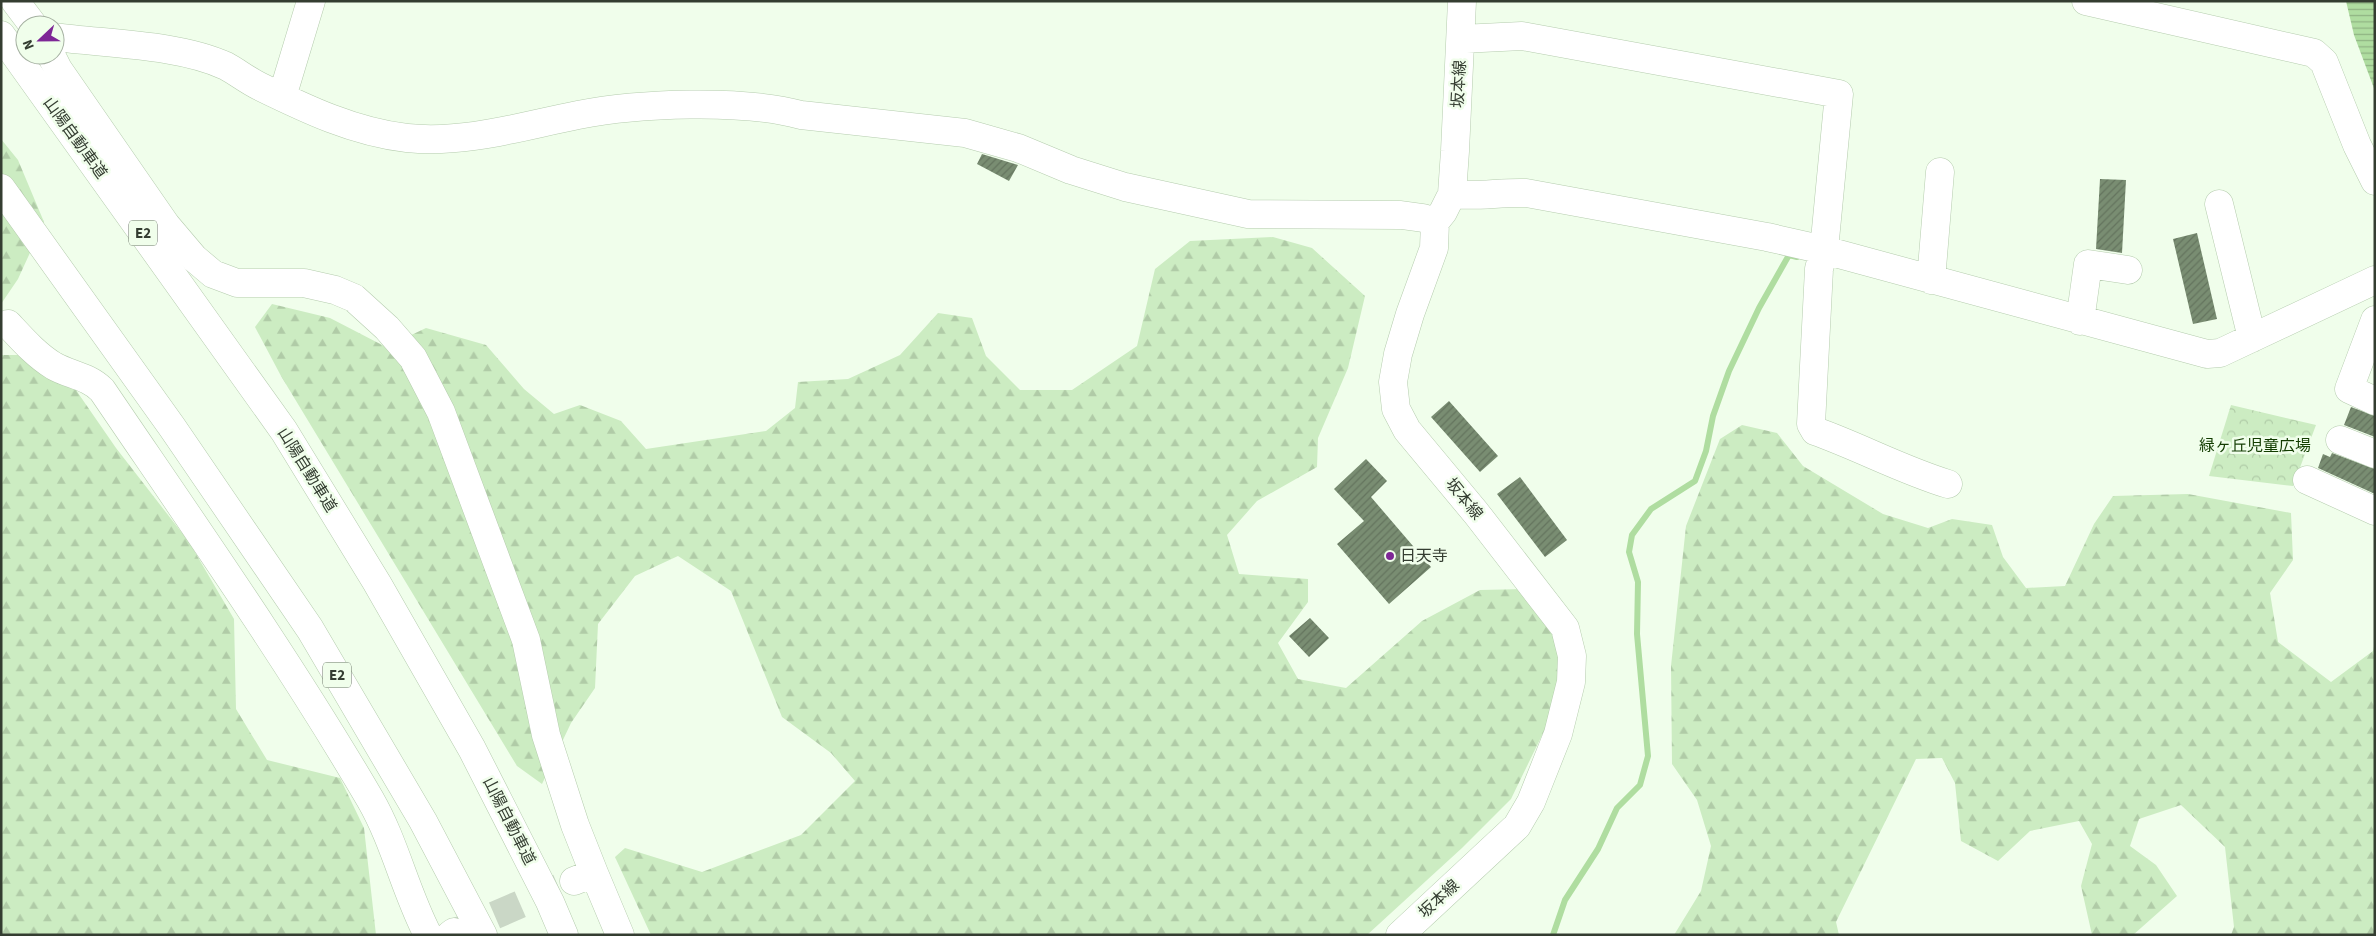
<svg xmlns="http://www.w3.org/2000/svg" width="2376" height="936" viewBox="0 0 2376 936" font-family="'Source Sans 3','Noto Sans JP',sans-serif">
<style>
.forest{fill:url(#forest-firs)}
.park{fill:url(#park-crowns)}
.water{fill:url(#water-rules)}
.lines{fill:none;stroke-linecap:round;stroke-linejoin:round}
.stream{stroke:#afdda0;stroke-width:6}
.building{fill:url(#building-hatch)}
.minor-tunnel{stroke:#cad7c6;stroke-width:28;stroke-dasharray:28 14;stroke-linecap:butt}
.minor-casing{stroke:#b5ccae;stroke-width:29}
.highway-casing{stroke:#b5ccae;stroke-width:29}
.minor{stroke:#fff;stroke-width:28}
.highway{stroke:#fff;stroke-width:28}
.poi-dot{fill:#7e2796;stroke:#f0feeb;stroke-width:2}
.labels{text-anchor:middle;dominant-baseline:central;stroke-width:5;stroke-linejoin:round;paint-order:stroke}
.shield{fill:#f0feeb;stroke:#6c7769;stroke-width:1}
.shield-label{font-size:15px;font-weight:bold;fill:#343d31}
.street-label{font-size:16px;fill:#343d31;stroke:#f0feeb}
.park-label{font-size:16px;fill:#123c00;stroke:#f0feeb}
.poi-label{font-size:16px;fill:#343d31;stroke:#f0feeb;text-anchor:start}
</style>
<defs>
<pattern id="forest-firs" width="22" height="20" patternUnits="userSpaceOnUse" patternTransform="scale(1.25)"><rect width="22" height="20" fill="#ccecc2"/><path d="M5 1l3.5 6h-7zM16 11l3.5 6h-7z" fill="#b0cba7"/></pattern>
<pattern id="park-crowns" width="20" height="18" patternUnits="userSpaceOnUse" patternTransform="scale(1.25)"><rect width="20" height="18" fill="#ccecc2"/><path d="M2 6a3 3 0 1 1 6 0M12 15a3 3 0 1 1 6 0" fill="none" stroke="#b0cba7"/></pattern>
<pattern id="water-rules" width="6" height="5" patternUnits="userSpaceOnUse" patternTransform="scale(1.25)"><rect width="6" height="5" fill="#afdda0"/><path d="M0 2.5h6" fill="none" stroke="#8fb483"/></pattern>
<pattern id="building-hatch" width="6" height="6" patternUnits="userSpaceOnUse" patternTransform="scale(1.25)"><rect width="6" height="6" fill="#798d72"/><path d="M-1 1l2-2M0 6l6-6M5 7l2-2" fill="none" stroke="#64745e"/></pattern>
</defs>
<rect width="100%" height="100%" fill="#f0feeb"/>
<!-- forest -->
<path class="forest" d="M1 139 18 160 44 222 18 279 1 304Z
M1273 237 1312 248 1365 296 1348 368 1318 438 1317 467 1257 501 1227 535 1239 574 1308 579V602L1278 643 1298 679 1346 688 1422 621 1480 590 1524 589 1556 638 1560 677 1545 729 1511 799 1462 848 1367 935H651L615 857 625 848 702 872 801 835 855 781 831 753 782 717 731 591 678 556 635 576 598 624 595 688 571 723 542 784 517 766 281 376 255 327 272 304 330 318 386 347 426 328 486 345 524 389 554 414 580 405 621 421 646 449 766 431 795 408 798 382 848 379 900 355 938 313 972 318 986 356 1020 390H1072L1137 346 1155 269 1190 241Z
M1 355H24L69 380 116 448 189 542 234 619 236 709 267 760 340 778 364 828 376 935H1Z
M1742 425 1777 433 1803 466 1883 514 1928 528 1952 519 1992 525 2003 557 2026 588 2065 586 2094 524 2113 496 2188 494 2291 513 2293 560 2270 593 2278 642 2331 682 2373 651 2375 642V935H2231L2234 927 2225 847 2181 805 2139 819 2130 846 2156 865 2177 896 2133 935H2092L2081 886 2092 844 2079 821 2030 831 1998 861 1961 841 1955 783 1942 758 1916 759 1836 922 1839 935H1674L1701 891 1711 846 1697 800 1672 764 1671 666 1686 526 1720 439Z"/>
<!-- park -->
<path class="park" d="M2231 405 2316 425 2293 486 2209 476Z"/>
<!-- water -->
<path class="water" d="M2346 1H2375V91L2354 35Z"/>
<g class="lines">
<!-- stream -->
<path class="stream" d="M1553 935 1565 900 1598 849 1617 808 1640 785 1648 756 1637 634 1638 582 1629 552 1632 535 1651 509 1695 481 1706 451 1713 416 1729 371 1759 308 1789 255 1797 257"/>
</g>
<!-- building -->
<path class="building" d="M982 154 1018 165 1009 181 977 164Z
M2100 179 2126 180 2122 253 2096 249Z
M2197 233 2217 319 2193 324 2173 239Z
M1449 401 1498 456 1480 472 1431 417Z
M2351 407 2375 416V437L2344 425Z
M2332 453 2375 469V494L2318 468 2323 454 2330 457Z
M1366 459 1387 481 1371 497 1431 567 1389 604 1337 544 1364 521 1334 489Z
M1520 477 1567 540 1545 557 1497 494Z
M1310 618 1329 638 1309 657 1289 636Z"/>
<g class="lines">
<!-- minor-tunnel -->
<path class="minor-tunnel" d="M456 932 574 881"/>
<defs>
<path id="minor" d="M15 1 33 25
M2086 1 2314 53 2324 62 2357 145 2375 181
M55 37C107 44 178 44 226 66 237 72 247 80 259 86 306 109 354 132 407 138 466 144 522 126 578 115 639 103 742 99 801 115L965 133 1018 148 1071 170 1125 187 1248 214 1401 215 1423 218 1435 222
M1461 39 1522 36 1839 94 1824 250 1819 269 1811 424 1815 431C1860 447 1902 470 1948 484
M51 55 58 69 166 225 194 258 213 274 237 283H304L335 290 354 298 387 328 413 358 441 412 526 640 546 735 575 825 594 873
M282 97 311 1
M1452 194C1476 197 1501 192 1526 193L1767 237 1824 250 2207 354 2220 353 2375 280
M2219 204 2252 338
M1931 280 1940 172
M2375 320 2349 389 2375 401
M2080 321 2088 264 2128 270
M8 324C22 339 36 355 54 366 70 375 88 376 102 390 193 524 288 659 370 799 395 842 405 891 428 935
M2340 440 2375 454
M2307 480 2375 511
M574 881 594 873 620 935
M450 935 454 932
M1400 935 1517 826 1531 802 1558 734 1571 682 1572 656 1565 628 1476 513 1407 430 1396 409 1393 382 1398 354 1410 314 1434 248 1435 222 1443 212 1452 194 1455 151 1462 1"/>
<path id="highway" d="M1 35 284 431 377 583 472 749 550 902 564 935
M1 188 172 427 310 629 423 821 483 935"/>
</defs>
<!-- minor casing -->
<use href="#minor" class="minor-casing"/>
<!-- highway casing -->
<use href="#highway" class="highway-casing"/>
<!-- minor -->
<use href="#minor" class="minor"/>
<!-- highway -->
<use href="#highway" class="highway"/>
</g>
<!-- markers -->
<circle class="poi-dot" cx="1390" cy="556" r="5"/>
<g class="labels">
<!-- shield labels -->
<g class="shield">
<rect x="129" y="220.5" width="28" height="25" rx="4"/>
<rect x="323" y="662.5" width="28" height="25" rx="4"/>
</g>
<g class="shield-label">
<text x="143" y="233">E2</text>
<text x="337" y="675">E2</text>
</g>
<!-- street labels -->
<g class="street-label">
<text transform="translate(1459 84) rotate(-87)">坂本線</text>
<text transform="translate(75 138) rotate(54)">山陽自動車道</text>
<text transform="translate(307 470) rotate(58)">山陽自動車道</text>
<text transform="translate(1464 499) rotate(51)">坂本線</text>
<text transform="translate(509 821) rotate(63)">山陽自動車道</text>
<text transform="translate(1439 899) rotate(-42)">坂本線</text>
</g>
<!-- park labels -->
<g class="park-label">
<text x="2255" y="446">緑ヶ丘児童広場</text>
</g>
<!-- poi labels -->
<g class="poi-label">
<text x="1400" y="556">日天寺</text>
</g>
</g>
<!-- border -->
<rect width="2376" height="936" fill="none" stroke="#343d31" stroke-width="5"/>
<!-- north arrow -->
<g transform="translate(40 40) rotate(248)"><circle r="24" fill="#f0feeb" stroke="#a5b1a1"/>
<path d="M0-4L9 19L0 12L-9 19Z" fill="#7e2796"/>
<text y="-8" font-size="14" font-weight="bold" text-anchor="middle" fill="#343d31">N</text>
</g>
</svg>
